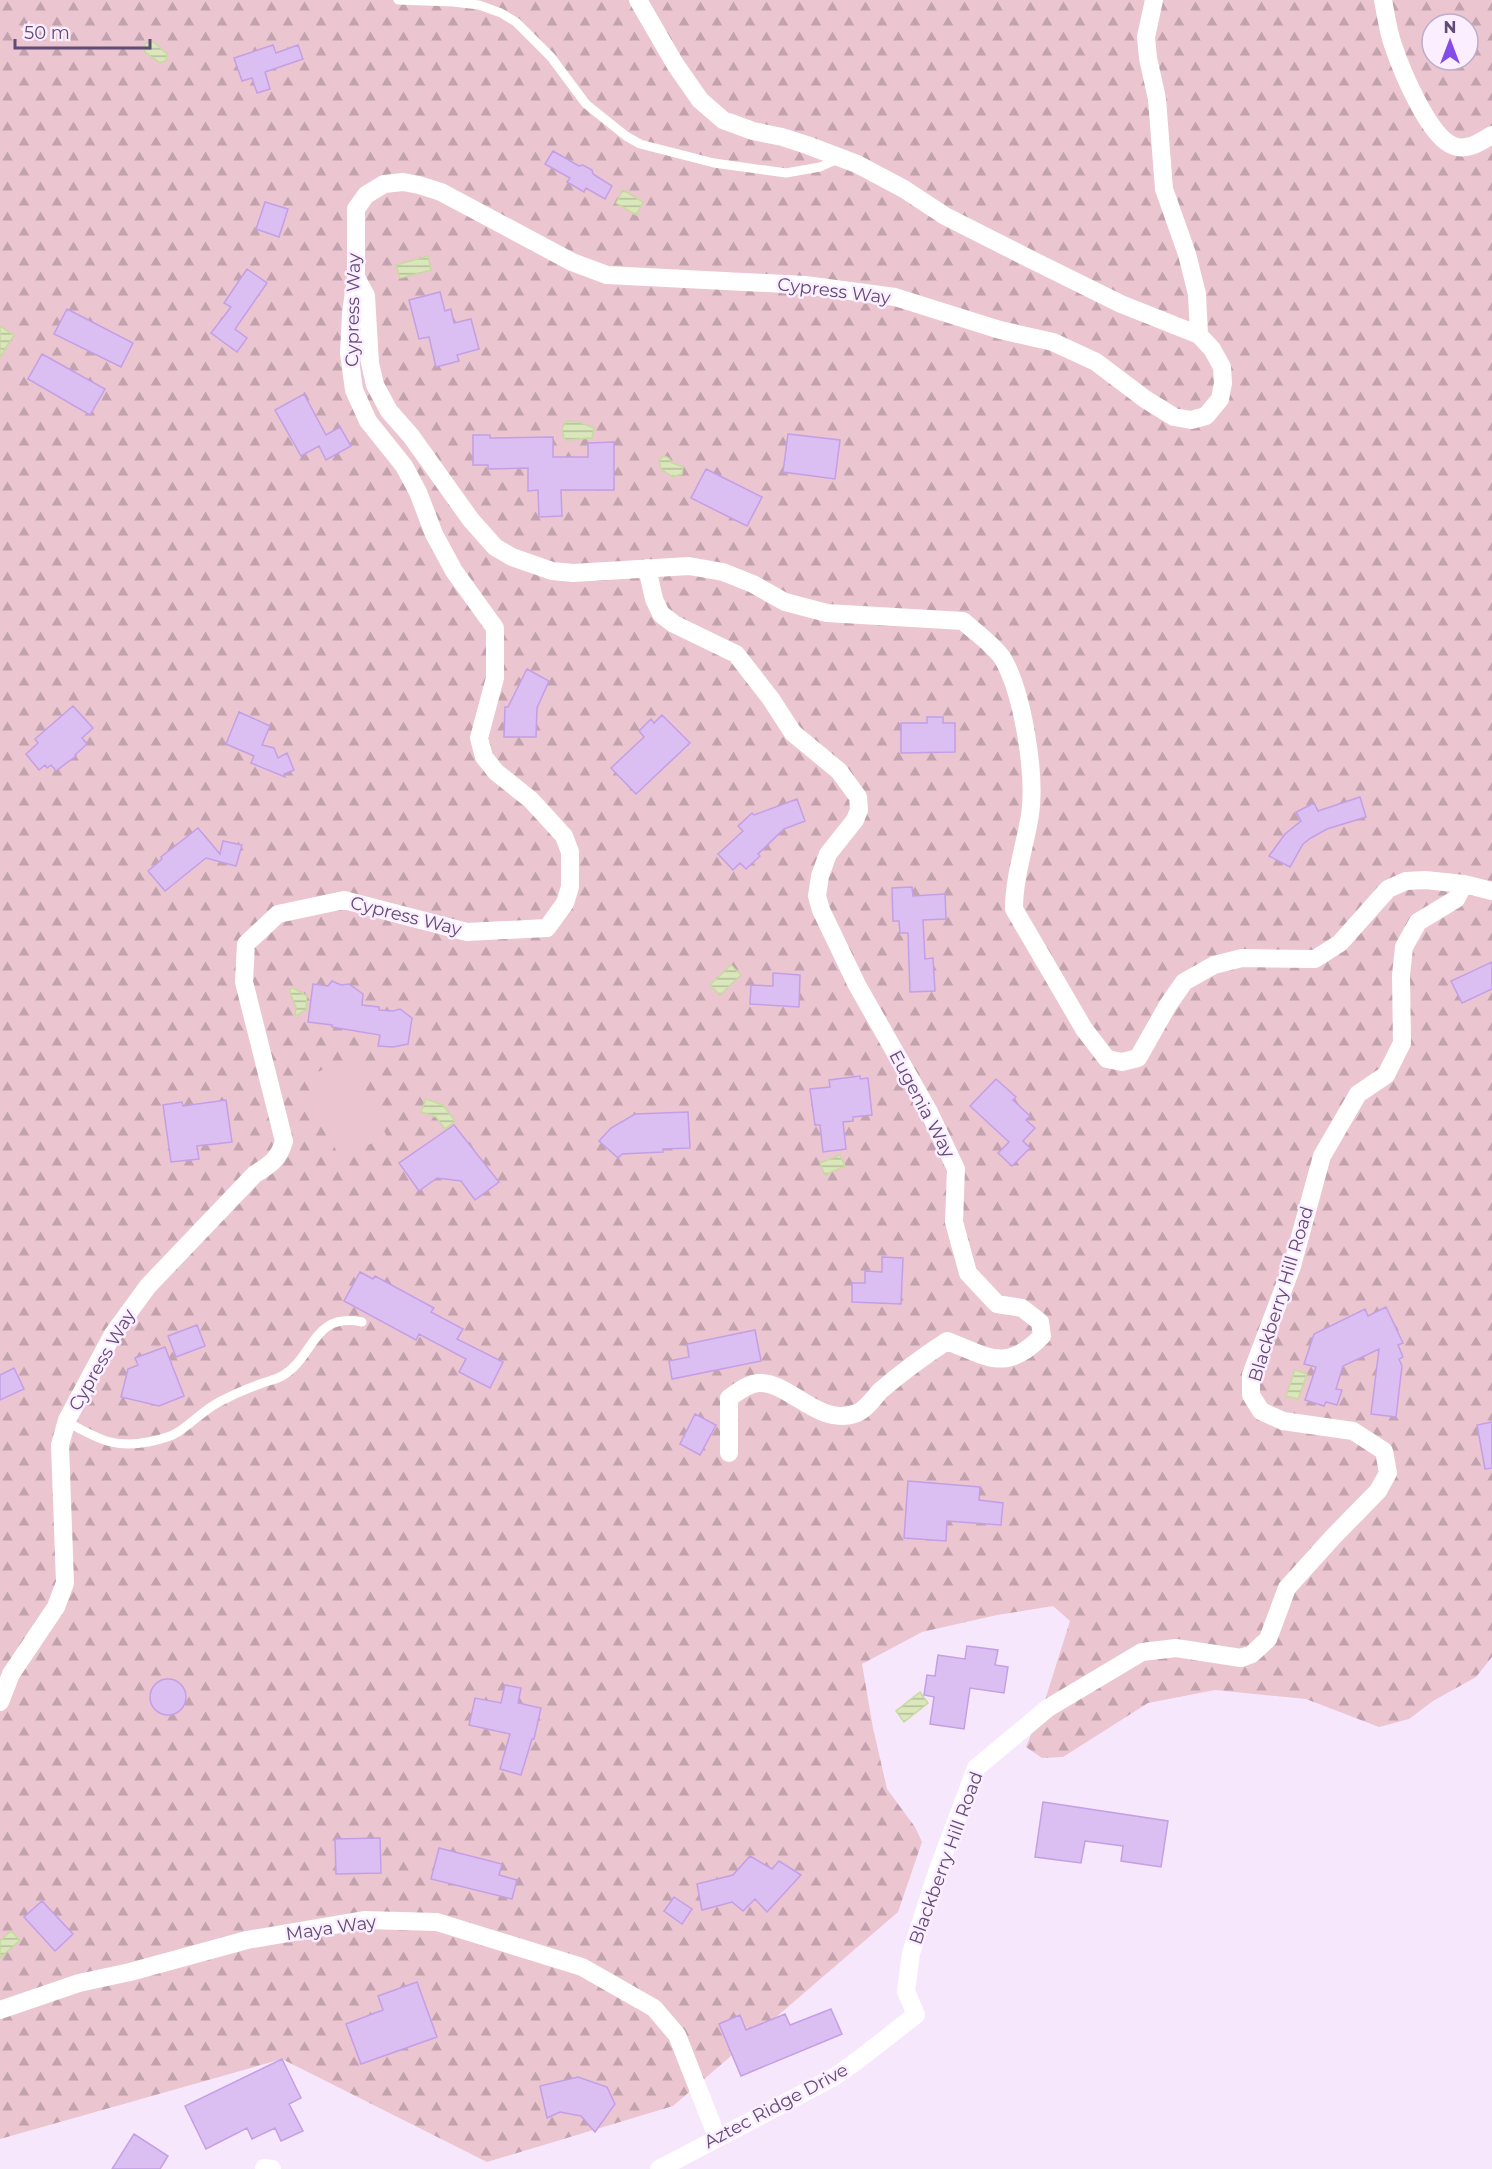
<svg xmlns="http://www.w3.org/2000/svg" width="1492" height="2169" viewBox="0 0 1492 2169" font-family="Montserrat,sans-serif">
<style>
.forest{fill:url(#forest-firs);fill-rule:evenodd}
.park{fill:#ebc5cf}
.water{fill:url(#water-rules);stroke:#c8d9a1;stroke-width:1.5}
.building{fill:#dbbef2;stroke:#c49fe5;stroke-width:1.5}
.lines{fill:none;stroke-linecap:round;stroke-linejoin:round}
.service{stroke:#fff;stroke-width:9}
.minor{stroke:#fff;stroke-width:18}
.labels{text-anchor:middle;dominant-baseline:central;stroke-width:5;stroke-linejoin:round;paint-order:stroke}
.street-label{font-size:18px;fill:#614b77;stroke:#fbeeff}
</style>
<defs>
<pattern id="forest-firs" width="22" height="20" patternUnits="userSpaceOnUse" patternTransform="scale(1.5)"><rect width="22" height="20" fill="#ebc5cf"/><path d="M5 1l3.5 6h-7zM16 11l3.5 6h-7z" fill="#c2a2ad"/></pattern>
<pattern id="water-rules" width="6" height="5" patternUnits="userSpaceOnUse" patternTransform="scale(1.5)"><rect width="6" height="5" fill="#dae7bb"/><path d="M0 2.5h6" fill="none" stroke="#b4bd9d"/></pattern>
</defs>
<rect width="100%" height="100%" fill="#f7e7fd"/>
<!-- forest -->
<path class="forest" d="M0 0H1492V1657L1476 1677 1433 1701 1409 1719 1379 1727 1306 1699 1215 1690 1148 1703 1063 1757 1042 1758 1026 1747 1046 1697 1070 1621 1053 1606 997 1615 922 1632 862 1664 873 1728 887 1789 915 1827 922 1842 898 1912 673 2106 487 2162 282 2059 0 2139ZM1432 24H1468V60H1432Z"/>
<!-- park -->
<path class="park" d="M351 1057 387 1137 339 1157 304 1078Z"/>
<!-- water -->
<path class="water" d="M152 41 167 54 166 60 163 62H159L145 52V44Z
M623 190 643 202 636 215 616 203Z
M428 256 431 270 400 278 396 265Z
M0 326 14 335 0 357Z
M566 421 579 422 594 428 592 438 566 440 564 438 562 429Z
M664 456 669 458 672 463 683 467 682 474 673 477 661 469 659 460Z
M731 965 741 975 720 995 710 985Z
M293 988 307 996 306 1010 297 1015H295L296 1007 290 993V989Z
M426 1099 443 1105 455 1121 445 1129 436 1117 421 1112Z
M840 1155 845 1166 825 1175 820 1163Z
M1295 1370 1307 1374 1298 1399 1286 1396Z
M920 1692 928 1703 904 1722 896 1711Z
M11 1931 20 1940 0 1958V1941Z"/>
<!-- building -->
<path class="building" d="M273 45 276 53 298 45 303 59 265 72 270 89 257 93 252 78 242 81 234 58Z
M553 151 579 166 583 165 592 170 593 174 612 186 605 199 586 188 584 192 567 182 570 178 545 164Z
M265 202 288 209 279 237 256 229Z
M247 269 267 283 235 329 247 338 237 352 211 333 231 307 224 303Z
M440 292 445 311 451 309 454 323 471 319 479 349 457 355 459 361 436 367 429 337 419 339 409 300Z
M67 309 133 343 121 367 54 334Z
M42 354 105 389 90 415 28 379Z
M304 394 326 435 340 427 351 446 326 460 319 446 301 456 275 410Z
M788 434 840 440 835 479 783 472Z
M473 435H490V438L553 437V457H588V443L614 442V490H561L562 516 539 517 538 490 528 491V468L488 469V465H473Z
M706 469 762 497 747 526 691 498Z
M527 669 549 681 537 708 536 737H504L505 707H508Z
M73 706 93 728 82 738 87 744 75 755 76 756 56 771 51 765 47 768 45 765 39 770 26 754 38 743 35 739Z
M239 712 270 726 262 745 274 748 278 758 287 753 294 770 284 774 285 777 251 763 254 756 226 744Z
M662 715 690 743 636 794 611 768 644 737 639 731 651 719 654 723Z
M927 717H943V723H955V752L901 753V723H927Z
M1360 797 1366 817 1327 829 1311 838 1303 844 1290 867 1269 856 1285 834 1301 821 1296 812 1314 803 1318 811Z
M797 799 805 821 784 829 758 854 760 856 746 869 740 863 733 870 718 854 743 831 738 826 752 813 754 815Z
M198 828 220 854 223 841 242 845 236 866 206 858 165 891 148 871 162 859 161 857Z
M912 887 913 896 945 894 946 919 923 920 925 959 933 958 935 991 910 992 908 933H900L899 921H893L892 888Z
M1492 962V989L1462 1003 1451 981Z
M773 973 800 975 799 1007 750 1004 751 985 773 986Z
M332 981 341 985 349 984 363 994 362 1005 379 1007V1010L393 1011 400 1009 412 1018 408 1044 393 1047 378 1046 380 1035 332 1027V1025L308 1022 313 984 328 986Z
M860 1076V1079L868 1078 872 1115 853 1117V1121L843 1122 846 1149 823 1152 820 1125H815L810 1089 830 1087 829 1080Z
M996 1079 1016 1097 1013 1100 1030 1116 1026 1120 1035 1128 1023 1141 1030 1148 1012 1166 998 1153 1009 1142 970 1106Z
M226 1100 232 1142 197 1146 199 1159 171 1162 163 1105 182 1102 183 1106Z
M688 1112 690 1148 663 1149V1152L622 1154 618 1158 599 1141 611 1128 635 1114Z
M454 1125 499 1182 475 1200 461 1181 437 1178 419 1191 399 1163Z
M882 1257 903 1258 901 1304 852 1302V1283H865V1271L882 1272Z
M360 1272 373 1279 375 1276 434 1308 431 1312 463 1329 457 1339 503 1362 490 1388 459 1372 466 1359 419 1334 416 1340 344 1301Z
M1386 1307 1403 1343 1398 1345 1403 1357 1399 1359 1402 1366 1396 1417 1371 1414 1379 1349 1343 1366 1336 1389 1342 1390 1337 1405 1326 1402 1324 1406 1305 1400 1316 1367 1304 1364 1314 1334 1365 1309 1368 1316Z
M197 1325 205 1346 176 1357 168 1336Z
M755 1330 761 1361 672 1379 669 1361 689 1357 687 1344Z
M165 1347 184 1396 159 1406 121 1397 128 1369 138 1365 135 1358Z
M14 1368 24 1389 0 1400V1375Z
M695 1414 716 1425 700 1455 680 1444Z
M1492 1422V1468L1485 1469 1477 1425Z
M908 1481 980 1487 979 1500 1003 1503 1001 1525 947 1521 946 1541 904 1538Z
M967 1646 998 1650 995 1665 1008 1667 1004 1693 970 1688 964 1729 930 1724 934 1697 924 1695 927 1675 935 1676 938 1655 965 1659Z
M150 1697a18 18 0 1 1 36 0a18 18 0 1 1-36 0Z
M505 1685 521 1688 518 1703 541 1708 534 1739H532L521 1775 500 1769 510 1734 469 1725 475 1698 501 1703Z
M1043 1802 1168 1821 1161 1867 1121 1861 1123 1846 1085 1841 1081 1863 1035 1857Z
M380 1838 381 1873 336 1874 335 1839Z
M439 1848 502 1864 499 1875 517 1880 512 1899 431 1879Z
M750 1856 772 1869 779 1861 801 1875 767 1912 755 1899 743 1911 732 1902 702 1910 697 1884 733 1875Z
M674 1897 692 1909 682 1924 664 1911Z
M42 1901 73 1934 55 1951 24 1917Z
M417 1982 437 2037 361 2064 346 2024 383 2010 378 1996Z
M831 2009 842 2034 741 2076 719 2024 740 2015 746 2030 785 2014 790 2025Z
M282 2059 301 2098 289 2104 303 2131 281 2141 275 2128 252 2139 247 2128 206 2149 185 2106Z
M578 2077 607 2087 615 2104 595 2132 581 2116 560 2112 547 2118 540 2086Z
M134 2134 168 2156 160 2169H112Z"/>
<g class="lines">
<!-- service -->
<path class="service" d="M398 0 453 2 479 5 501 13 516 22 551 57 586 104 626 136 640 144 714 163 786 173 820 167 838 159
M67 1422C97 1438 113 1449 148 1442 158 1440 169 1438 178 1432 192 1423 204 1410 219 1402 232 1395 246 1389 260 1384 267 1381 275 1380 282 1376 315 1357 312 1312 362 1322"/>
<!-- minor -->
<path class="minor" d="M1154 0 1146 37 1148 58 1157 99 1164 189 1187 254 1197 294 1199 335
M1383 0C1386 15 1388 31 1393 45 1401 69 1429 138 1454 146 1468 151 1480 142 1492 135
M356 277 366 296 370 363 375 385 389 411 411 436 471 520 495 547 512 557 552 571 573 573 689 566 723 572 753 584 785 602 827 613 963 621C974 631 995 646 1003 659 1023 694 1036 775 1030 815 1025 846 1014 877 1014 909L1084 1029 1107 1059 1122 1062 1138 1058 1168 1005 1184 982 1214 965 1242 958 1315 959 1340 943 1388 889 1406 881 1425 880 1464 884 1492 891
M647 568 654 599 661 614 674 624 736 654 771 699 793 733 839 771 858 797 859 810 855 820 828 854 820 876 817 896 821 910 857 985 929 1112 956 1169 954 1222 968 1273 997 1304 1022 1308 1040 1322 1042 1336C1006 1373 989 1357 947 1341 924 1356 901 1373 880 1391 874 1398 865 1410 857 1413 816 1429 786 1375 753 1384 745 1386 736 1393 729 1398V1453
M0 1702 11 1674 56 1607 65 1583 60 1445 67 1420 113 1334 148 1286 255 1174C270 1165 279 1159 284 1141L244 982 246 944 278 914 344 900 467 932 547 928 565 903 570 887V852L564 836 531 800 496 772 484 757 479 738 495 678V628L454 571 434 534 418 492 404 466 368 421 354 390 349 353 351 314 356 277V209L366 195 384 184 403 182 419 185 441 192 572 262 607 275 805 285 895 297 1000 330 1053 342 1096 362 1145 399 1174 417 1191 420 1206 416 1220 399 1223 383 1222 367 1212 349 1199 335 1121 304 1032 260 945 216 904 189 857 164 807 145 782 137 753 131 723 120 700 100 675 64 638 0
M0 2010 79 1983 130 1972 247 1940 364 1920 437 1922 582 1967 654 2008 677 2035 717 2137
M264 2168 272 2169
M659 2169 834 2077C863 2058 889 2035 916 2015L906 1991 911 1953 937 1872 976 1768 1048 1708 1142 1652 1176 1648 1241 1658 1252 1654 1268 1639 1287 1588 1333 1537 1378 1491 1388 1473 1384 1451 1353 1431 1283 1421 1261 1411 1251 1395V1375L1292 1266 1322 1156 1358 1094 1386 1075 1402 1043 1401 975 1404 947 1418 922 1456 899 1464 884"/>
</g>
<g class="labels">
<!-- street labels -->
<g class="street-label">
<text transform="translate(834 291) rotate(7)">Cypress Way</text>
<text transform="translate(353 310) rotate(-89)">Cypress Way</text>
<text transform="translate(406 916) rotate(14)">Cypress Way</text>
<text transform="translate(922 1104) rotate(62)">Eugenia Way</text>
<text transform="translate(1281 1294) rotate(-73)">Blackberry Hill Road</text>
<text transform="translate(102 1360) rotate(-60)">Cypress Way</text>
<text transform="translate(946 1858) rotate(-70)">Blackberry Hill Road</text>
<text transform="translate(331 1928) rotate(-8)">Maya Way</text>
<text transform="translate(776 2106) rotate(-28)">Aztec Ridge Drive</text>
</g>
</g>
<!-- north arrow -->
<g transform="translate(1450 42)"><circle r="28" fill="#fbeeff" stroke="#bdadc9" stroke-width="1.5"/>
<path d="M0-4.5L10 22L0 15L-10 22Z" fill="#854ce7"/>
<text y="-9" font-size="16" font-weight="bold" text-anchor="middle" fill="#614b77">N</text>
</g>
<!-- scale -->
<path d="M15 39v9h135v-9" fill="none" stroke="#614b77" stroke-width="3"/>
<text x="24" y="39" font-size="18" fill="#614b77" stroke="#fbeeff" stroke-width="4.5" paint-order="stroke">50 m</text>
</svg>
